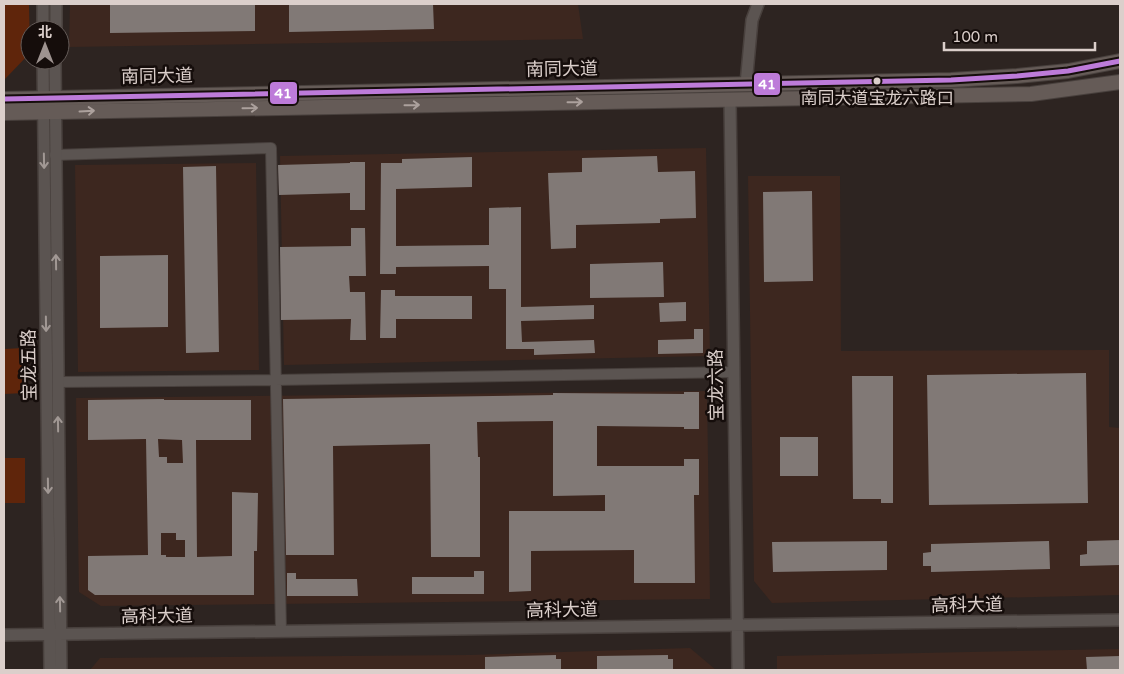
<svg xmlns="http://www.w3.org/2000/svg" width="1124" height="674" viewBox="0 0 1124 674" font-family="'Varela Round','Noto Sans SC',sans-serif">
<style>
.built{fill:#3d271f}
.green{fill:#5f250b}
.building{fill:#817976;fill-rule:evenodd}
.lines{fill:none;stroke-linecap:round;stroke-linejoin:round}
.minor-casing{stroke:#48403d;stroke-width:12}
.tertiary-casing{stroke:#48403d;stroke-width:14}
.secondary-casing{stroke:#48403d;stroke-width:16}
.minor{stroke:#5b5451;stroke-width:10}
.tertiary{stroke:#5b5451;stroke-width:11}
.secondary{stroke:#655b57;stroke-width:14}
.bus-1-casing{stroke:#150d0b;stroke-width:9}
.bus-1{stroke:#bd7bd9;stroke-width:5}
.oneway{stroke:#aca19d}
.oneway2{stroke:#a19894}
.bus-dot{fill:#dbcfcb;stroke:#150d0b;stroke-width:2}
.labels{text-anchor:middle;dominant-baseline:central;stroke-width:5;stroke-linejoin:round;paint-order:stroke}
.bus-label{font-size:17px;fill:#dbcfcb;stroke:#150d0b}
.street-label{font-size:18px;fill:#dbcfcb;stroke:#150d0b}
.line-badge{stroke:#150d0b;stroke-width:2}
.badge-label{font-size:14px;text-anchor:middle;font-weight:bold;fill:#fff}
</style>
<rect width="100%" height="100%" fill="#2d2421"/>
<!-- built -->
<path class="built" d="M70 4H578L583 39 69 47Z
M706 148 710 356 284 365 280 156Z
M256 163 259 370 78 372 75 165Z
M748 176H840L841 351 1109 350V427L1120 428V595L772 603 754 581Z
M707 391 710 599 101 606 79 592 76 398Z
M690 648 716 670H90L100 658 470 655Z
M1120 649V670H777V656Z"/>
<!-- green -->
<path class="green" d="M4 4H29L30 53 5 79Z
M23 348 24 393 4 394V349Z
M4 458H25V503H4Z"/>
<!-- building -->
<path class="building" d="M110 4H255V31L110 33Z
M289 4H433L434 29 289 32Z
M657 156 658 172 695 171 696 218 660 219V223L576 225V248L551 249 548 173 582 172V158Z
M472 157V187L396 189V246L489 245V208L521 207V307L594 305V319L521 321 522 342 594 340 595 353 534 355V349H506V289H489V266L396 267V274H380L381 163H402V159Z
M350 162H365V210H350V193L279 195 278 165 350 163Z
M216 166 219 352 186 353 183 167Z
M812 191 813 281 764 282 763 192Z
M351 228H365L366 276H349L350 292H365L366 340H350L351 319 281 320 280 247 351 246Z
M168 255V327L100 328V256Z
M663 262 664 297 590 298V264Z
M381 290H395V296H472V319H396V338H380Z
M686 302V321L660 322 659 303Z
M694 329H703V353L658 354V340L694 339Z
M1086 373 1088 503 929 505 927 375Z
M852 376H893V503H881V499H853Z
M684 392H699V429H684V427L597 426V466H684V459H699V495H694L695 583H634V550L531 551V591L509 592V511H605V495L553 496V421L477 422 478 457H480V557H431L430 444 333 446 334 555H286L283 399 553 395V393L684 394Z
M164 399V400H251V440H196L197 557 232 556V492L258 493 257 551H254V595H95L88 590V556L148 555 146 439 88 440V400ZM158 439 182 440 183 463H167V457H159ZM161 533H176V540H185V557H166V555H161Z
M780 437H818V476H780Z
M1120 540V565L1080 566V555L1087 554V541Z
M887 541V570L773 572 772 542Z
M1049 541 1050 569 931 572V566H923V553L931 552V544Z
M474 571H484V594H412V577H474Z
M287 573H296V579H357L358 596H287Z
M556 655V659H561V670H485V657Z
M668 655V659H673V670H597V656Z
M1120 656V670H1087L1086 657Z"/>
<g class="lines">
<defs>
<path id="minor" d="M55 155 271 148 281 631
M58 382 275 380 734 372"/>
<path id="tertiary" d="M43 4V30
M56 30V4
M43 60 50 670
M55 60 61 670
M746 84 752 20 758 4
M730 100 738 670
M4 635 1120 620"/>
<path id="secondary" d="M4 99 951 80 1017 76 1068 71 1120 61
M4 113 1031 94 1120 82"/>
</defs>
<!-- minor casing -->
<use href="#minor" class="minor-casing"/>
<!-- tertiary casing -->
<use href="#tertiary" class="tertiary-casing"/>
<!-- secondary casing -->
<use href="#secondary" class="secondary-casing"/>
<!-- minor -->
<use href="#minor" class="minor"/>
<!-- tertiary -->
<use href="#tertiary" class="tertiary"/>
<!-- secondary -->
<use href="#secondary" class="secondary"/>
<defs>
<path id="bus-1" d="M4 99 951 80 1017 76 1068 71 1120 61"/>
</defs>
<!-- bus-1 casing -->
<use href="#bus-1" class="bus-1-casing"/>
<!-- bus-1 -->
<use href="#bus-1" class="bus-1"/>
</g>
<!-- one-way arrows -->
<defs><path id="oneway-shaft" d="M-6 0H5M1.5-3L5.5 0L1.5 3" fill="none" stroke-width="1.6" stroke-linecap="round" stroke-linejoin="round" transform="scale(1.25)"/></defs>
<g class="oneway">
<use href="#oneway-shaft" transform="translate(575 102) rotate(-1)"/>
<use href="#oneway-shaft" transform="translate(412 105) rotate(-1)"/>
<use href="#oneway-shaft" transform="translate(250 108) rotate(-1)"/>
<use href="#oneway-shaft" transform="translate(87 111) rotate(-3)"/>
</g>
<g class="oneway2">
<use href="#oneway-shaft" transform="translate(44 161) rotate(89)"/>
<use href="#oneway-shaft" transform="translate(56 262) rotate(-91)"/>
<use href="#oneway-shaft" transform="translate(46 324) rotate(89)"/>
<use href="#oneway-shaft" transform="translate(58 424) rotate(-91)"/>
<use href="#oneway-shaft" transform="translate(48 486) rotate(89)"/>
<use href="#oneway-shaft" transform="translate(60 604) rotate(-91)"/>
</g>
<!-- markers -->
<circle class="bus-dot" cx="877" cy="81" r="4.5"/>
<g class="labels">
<!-- bus labels -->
<g class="bus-label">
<text x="877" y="98">南同大道宝龙六路口</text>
</g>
<!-- street labels -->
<g class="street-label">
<text transform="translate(562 69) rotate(-1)">南同大道</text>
<text transform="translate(157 76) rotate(-1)">南同大道</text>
<text transform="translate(29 365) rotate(-91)">宝龙五路</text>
<text transform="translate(716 385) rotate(-91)">宝龙六路</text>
<text transform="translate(967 605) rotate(-1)">高科大道</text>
<text transform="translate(562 610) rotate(-1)">高科大道</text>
<text transform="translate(157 616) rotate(-1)">高科大道</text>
</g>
</g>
<g class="line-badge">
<rect x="753" y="72" width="28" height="24" rx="5" fill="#bd7bd9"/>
<rect x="269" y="81" width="29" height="24" rx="5" fill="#bd7bd9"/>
</g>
<g class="badge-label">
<text x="767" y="89">41</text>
<text x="283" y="98">41</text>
</g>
<!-- border -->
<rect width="1124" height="674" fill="none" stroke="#dbcfcb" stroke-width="10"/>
<!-- north arrow -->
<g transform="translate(45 45)"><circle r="24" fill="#150d0b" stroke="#645b58"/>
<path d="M0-4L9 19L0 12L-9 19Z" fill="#9e9390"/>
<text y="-8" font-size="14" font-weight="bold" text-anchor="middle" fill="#dbcfcb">北</text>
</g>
<!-- scale -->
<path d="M944 42v8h151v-8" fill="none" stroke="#dbcfcb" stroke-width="2.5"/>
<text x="952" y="42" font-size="15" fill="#dbcfcb" stroke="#150d0b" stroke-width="4" paint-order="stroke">100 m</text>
</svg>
